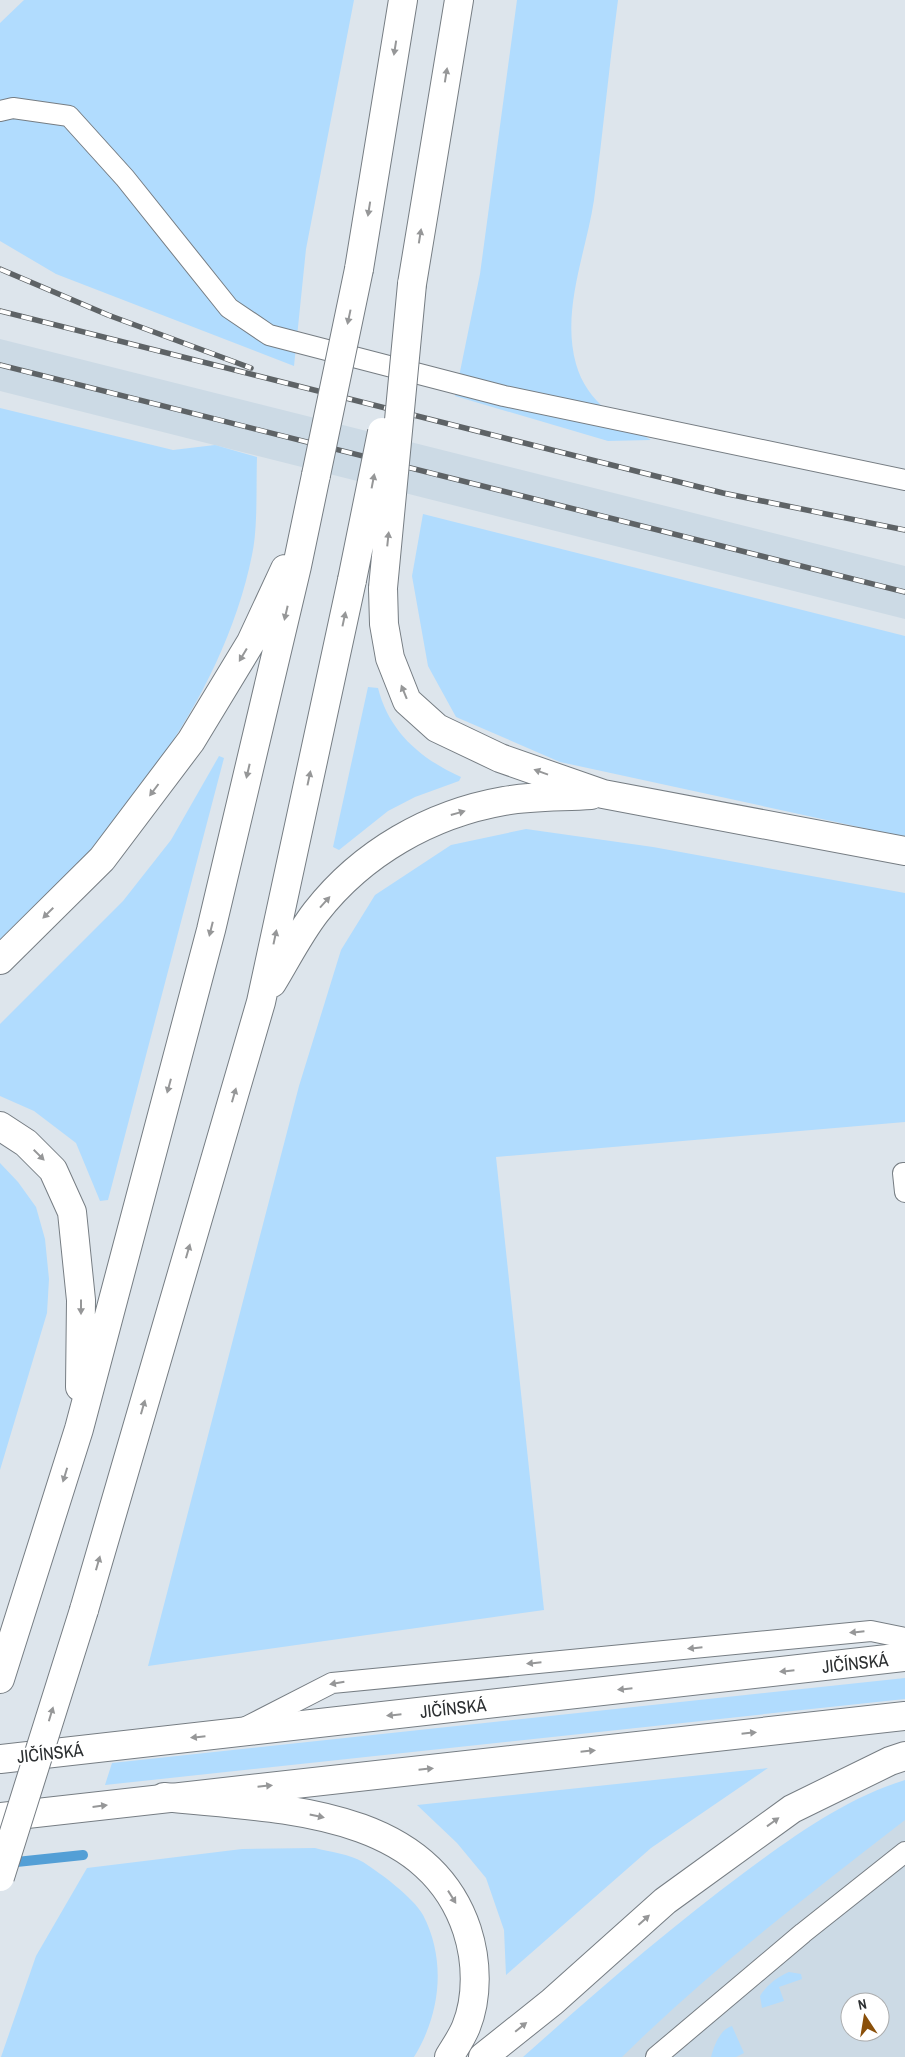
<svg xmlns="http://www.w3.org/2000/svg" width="905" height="2057" viewBox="0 0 905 2057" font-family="'Archivo Narrow',sans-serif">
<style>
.built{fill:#ccdae5;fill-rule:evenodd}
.green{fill:#b1dcfe}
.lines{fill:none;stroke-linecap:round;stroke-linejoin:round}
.stream{stroke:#539fd6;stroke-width:10}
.lane-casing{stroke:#767d83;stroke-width:22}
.primary-casing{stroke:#767d83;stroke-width:30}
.highway-casing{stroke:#767d83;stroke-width:30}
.lane{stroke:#fff;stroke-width:20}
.primary{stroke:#fff;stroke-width:28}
.highway{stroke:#fff;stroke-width:28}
.rail-casing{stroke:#5e6366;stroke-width:5.5}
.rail{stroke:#fff;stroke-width:4;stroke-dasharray:11;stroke-linecap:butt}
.highway-bridge-casing{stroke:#767d83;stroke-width:30;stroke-linecap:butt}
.highway-bridge{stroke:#fff;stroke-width:28}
.oneway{fill:#969798}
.labels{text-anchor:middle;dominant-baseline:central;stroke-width:4;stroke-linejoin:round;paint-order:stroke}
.street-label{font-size:18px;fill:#2c2f31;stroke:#fff}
</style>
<rect width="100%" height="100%" fill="#dde5ec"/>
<!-- built -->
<path class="built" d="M0 339 905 566V619L0 391Z
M905 1806V2057H577ZM850 2002H880V2032H850Z"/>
<!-- green -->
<path class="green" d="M24 0H354L306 249 294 366 56 274 0 241V23Z
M517 0H618C609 66 603 133 594 200 586 253 561 310 576 364 587 403 619 420 651 440L608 441 455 396 480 274Z
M0 408 173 450 215 445 257 457C256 486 258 528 252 555 227 679 146 792 61 882 42 903 20 921 0 940Z
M423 514 905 636V837L560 762 456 717 428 666 412 576Z
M368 687 378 688C389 732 421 759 461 777L459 781 415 797 388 811 339 850 333 847Z
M219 756 224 758 108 1200 100 1201 76 1143 34 1111 0 1096V1024L123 901 171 840Z
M526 829 653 847 905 893V1122L496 1157 544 1610 148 1666 299 1086 341 950 375 895 451 845Z
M0 1163 18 1182 36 1207 45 1239 49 1279 47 1313 0 1470Z
M905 1678V1699L105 1785 112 1763Z
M768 1768 651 1848 506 1975 504 1930 486 1878 457 1843 417 1805Z
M905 1780V1820C808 1895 709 1971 622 2057H523C595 1993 667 1930 745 1872 794 1836 846 1798 905 1780Z
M315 1848C330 1852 349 1854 363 1862 380 1873 413 1897 423 1915 447 1961 440 2015 414 2057H1L36 1956 87 1868 242 1849Z
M789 1972 801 1974 802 1979 779 1987 784 2001 762 2008 760 1996C766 1986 777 1977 789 1972Z
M732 2026 744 2053 736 2057H711C714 2046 720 2029 732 2026Z"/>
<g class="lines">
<!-- stream -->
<path class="stream" d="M7 1863 83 1855"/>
<defs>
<path id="lane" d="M0 111 13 108 69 116 125 178 229 308 269 335 504 396 905 480
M905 1173H903L905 1192
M246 1727 332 1683 871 1631 905 1638
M656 2057 803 1933 905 1852"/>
<path id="primary" d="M0 1759 905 1657
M0 1817 905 1716"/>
<path id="highway" d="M359 269 403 0
M412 284 459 0
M383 588 384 624 390 658 407 701 437 728 500 758 603 794 905 851
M0 960 102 859 191 741 251 642 285 569
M272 983C286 960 299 934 316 912 362 853 430 814 504 801 532 796 562 797 591 795
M0 1126 26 1143 53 1170 72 1212 81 1300 80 1387
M84 1610 261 1002 352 580
M0 1679 79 1429 211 930 297 566 316 475
M164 1797C271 1809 426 1806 467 1930 477 1961 478 1997 466 2027 462 2037 455 2047 449 2057
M483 2057 552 2002 665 1901 792 1809 890 1761 905 1756"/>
</defs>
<!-- lane casing -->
<use href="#lane" class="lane-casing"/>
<!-- primary casing -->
<use href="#primary" class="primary-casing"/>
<!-- highway casing -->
<use href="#highway" class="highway-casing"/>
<!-- lane -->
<use href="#lane" class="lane"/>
<!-- primary -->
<use href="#primary" class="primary"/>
<!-- highway -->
<use href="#highway" class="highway"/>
<defs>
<path id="rail" d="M0 269 108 315 251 368
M0 311 723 493 905 530
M0 365 905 592"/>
</defs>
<!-- rail casing -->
<use href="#rail" class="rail-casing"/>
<!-- rail -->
<use href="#rail" class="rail"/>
<defs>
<path id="highway-bridge" d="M316 475 359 269
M352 580 382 432
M383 588 412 284
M0 1877 84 1610"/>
</defs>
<!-- highway-bridge casing -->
<use href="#highway-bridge" class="highway-bridge-casing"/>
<!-- highway-bridge -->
<use href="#highway-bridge" class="highway-bridge"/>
</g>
<!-- one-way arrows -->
<defs><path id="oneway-solid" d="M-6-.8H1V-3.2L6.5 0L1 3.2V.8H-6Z" transform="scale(1.25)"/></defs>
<g class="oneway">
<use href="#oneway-solid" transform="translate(395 48) rotate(99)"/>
<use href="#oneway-solid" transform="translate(446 75) rotate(-81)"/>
<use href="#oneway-solid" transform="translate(369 209) rotate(99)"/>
<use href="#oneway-solid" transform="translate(420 236) rotate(-81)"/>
<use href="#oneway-solid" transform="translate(349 317) rotate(102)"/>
<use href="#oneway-solid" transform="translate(373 481) rotate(-79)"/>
<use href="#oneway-solid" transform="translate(388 539) rotate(-84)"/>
<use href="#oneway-solid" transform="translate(286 613) rotate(103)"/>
<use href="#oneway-solid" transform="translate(344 619) rotate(-78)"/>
<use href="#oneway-solid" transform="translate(243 655) rotate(121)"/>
<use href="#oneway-solid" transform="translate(404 692) rotate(-112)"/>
<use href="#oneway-solid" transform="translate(248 771) rotate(103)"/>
<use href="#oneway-solid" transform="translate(541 772) rotate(-160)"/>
<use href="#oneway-solid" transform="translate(309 778) rotate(-78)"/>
<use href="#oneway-solid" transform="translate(154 790) rotate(127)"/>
<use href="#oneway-solid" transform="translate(458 813) rotate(-16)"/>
<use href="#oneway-solid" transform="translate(325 902) rotate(-48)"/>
<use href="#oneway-solid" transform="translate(48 913) rotate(135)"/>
<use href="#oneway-solid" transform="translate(211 929) rotate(104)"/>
<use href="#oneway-solid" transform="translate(275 937) rotate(-78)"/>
<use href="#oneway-solid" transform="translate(169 1086) rotate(105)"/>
<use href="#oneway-solid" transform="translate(234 1095) rotate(-74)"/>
<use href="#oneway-solid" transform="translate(39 1155) rotate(45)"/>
<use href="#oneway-solid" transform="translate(188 1251) rotate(-74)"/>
<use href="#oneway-solid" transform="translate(81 1307) rotate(90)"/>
<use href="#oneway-solid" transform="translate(143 1407) rotate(-74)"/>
<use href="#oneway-solid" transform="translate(65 1475) rotate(107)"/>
<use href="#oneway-solid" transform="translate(98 1563) rotate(-74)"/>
<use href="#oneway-solid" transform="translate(857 1632) rotate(174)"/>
<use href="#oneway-solid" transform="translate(695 1648) rotate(174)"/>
<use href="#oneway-solid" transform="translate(534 1663) rotate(174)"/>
<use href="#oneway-solid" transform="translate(787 1671) rotate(174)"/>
<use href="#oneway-solid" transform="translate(337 1683) rotate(170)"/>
<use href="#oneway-solid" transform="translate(625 1689) rotate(174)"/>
<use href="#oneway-solid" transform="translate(51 1714) rotate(-73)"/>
<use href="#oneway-solid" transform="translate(394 1715) rotate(174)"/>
<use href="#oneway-solid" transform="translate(749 1733) rotate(-6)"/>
<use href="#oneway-solid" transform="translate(198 1737) rotate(174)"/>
<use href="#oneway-solid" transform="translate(588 1751) rotate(-6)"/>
<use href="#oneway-solid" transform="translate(426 1769) rotate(-6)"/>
<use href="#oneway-solid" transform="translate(265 1786) rotate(-6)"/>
<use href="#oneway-solid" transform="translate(100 1806) rotate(-7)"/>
<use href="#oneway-solid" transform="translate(317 1816) rotate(12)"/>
<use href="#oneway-solid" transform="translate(773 1822) rotate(-36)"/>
<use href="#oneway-solid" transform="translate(452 1897) rotate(58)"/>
<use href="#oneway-solid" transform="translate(644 1920) rotate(-42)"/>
<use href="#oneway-solid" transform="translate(521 2027) rotate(-39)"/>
</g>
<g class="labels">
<!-- street labels -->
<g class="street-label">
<text transform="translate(855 1663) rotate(-6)">JIČÍNSKÁ</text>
<text transform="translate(453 1708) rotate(-6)">JIČÍNSKÁ</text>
<text transform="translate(50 1753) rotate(-6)">JIČÍNSKÁ</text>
</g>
</g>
<!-- north arrow -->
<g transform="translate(865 2017) rotate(348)"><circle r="24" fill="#ffffff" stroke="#abacad"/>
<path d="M0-4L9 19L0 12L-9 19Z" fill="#8a500a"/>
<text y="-8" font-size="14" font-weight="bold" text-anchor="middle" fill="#2c2f31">N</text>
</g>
</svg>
